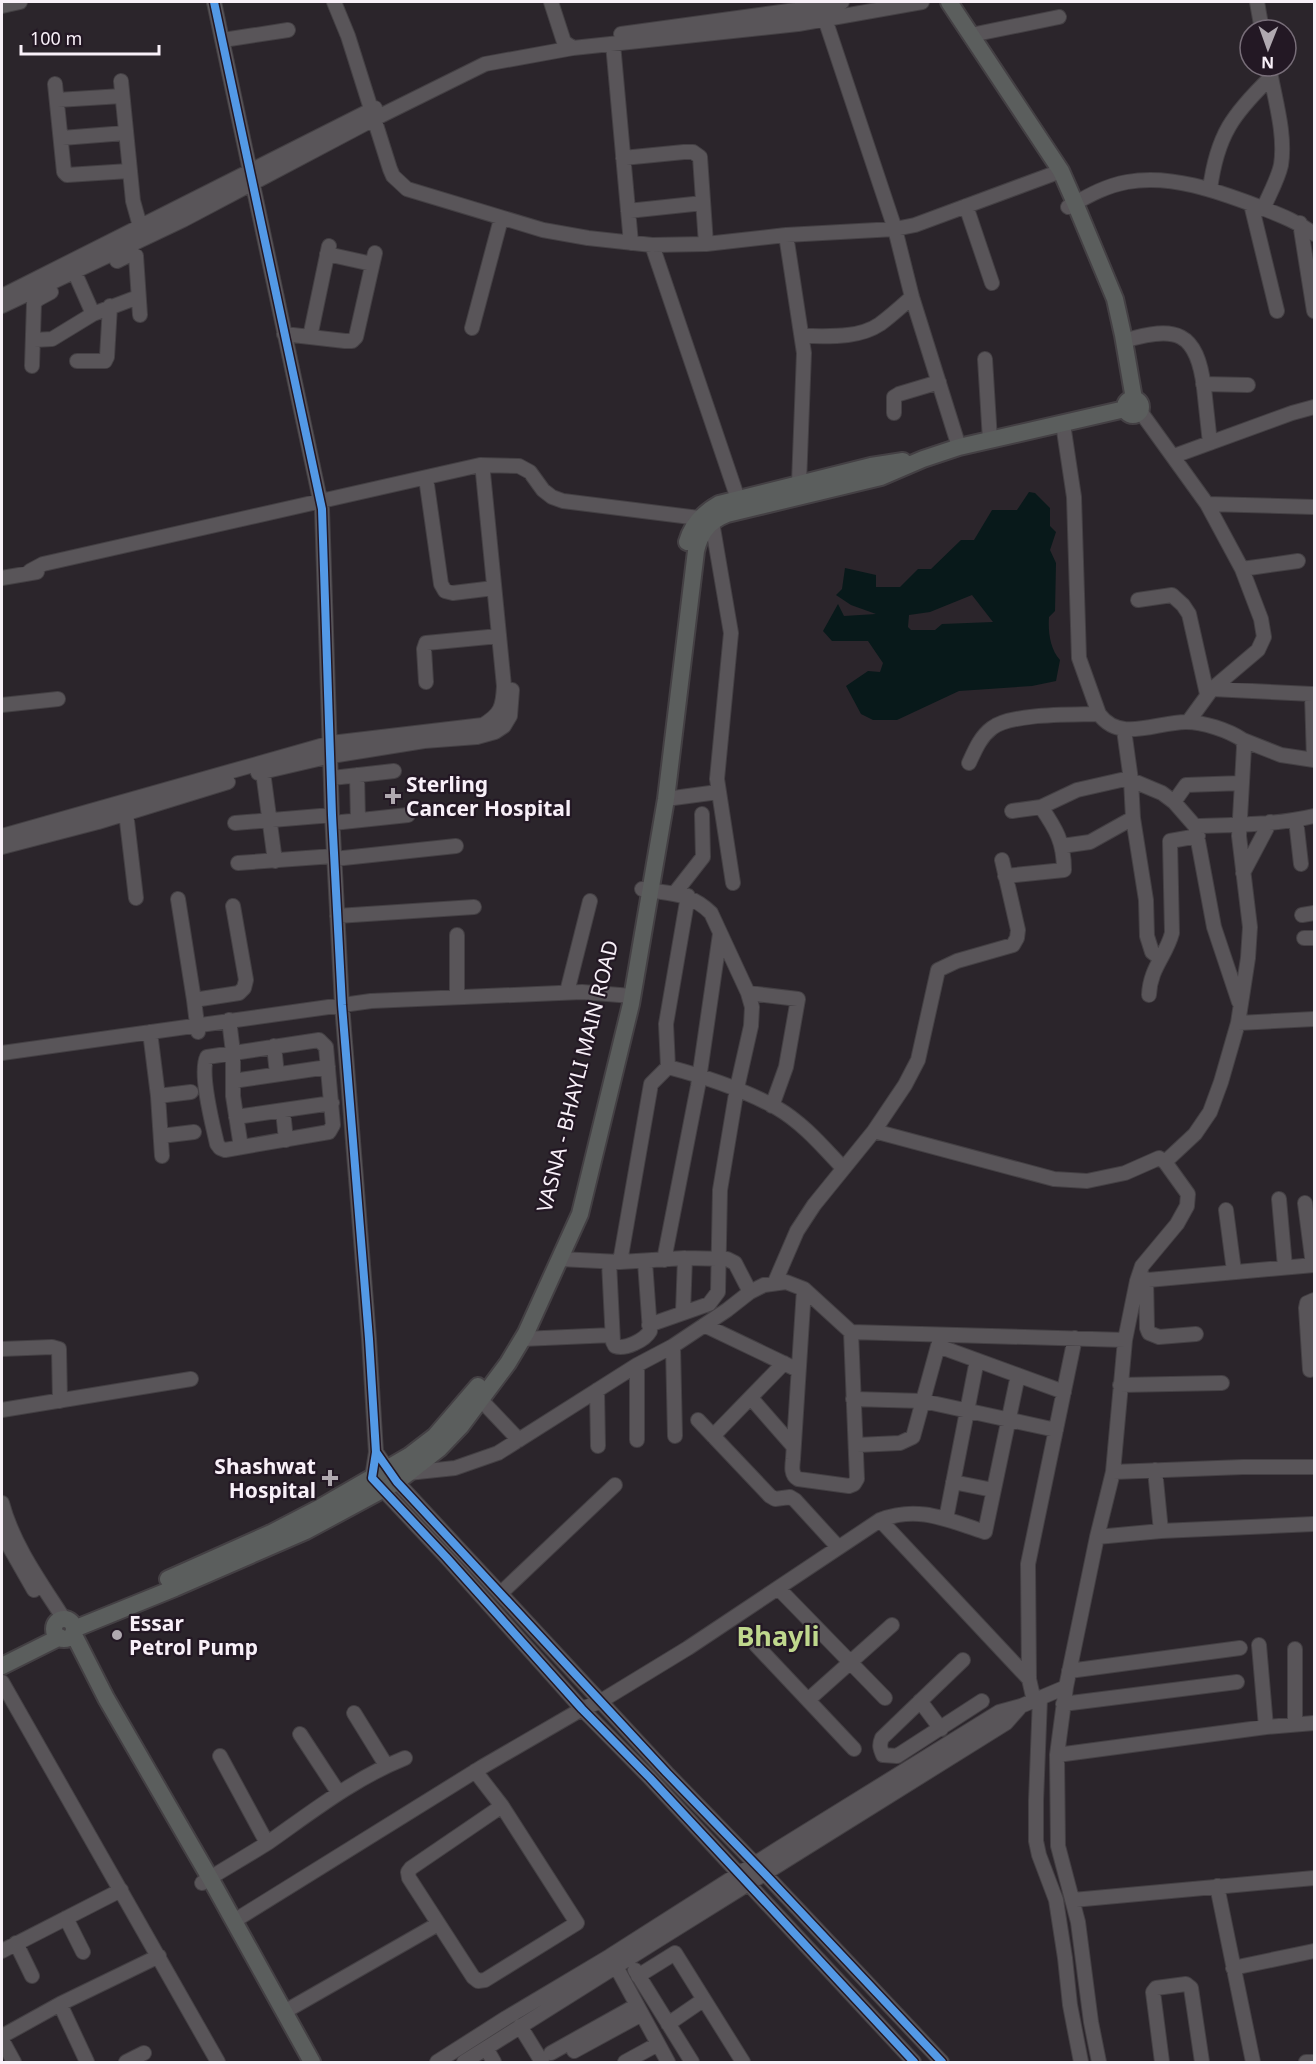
<svg xmlns="http://www.w3.org/2000/svg" width="1316" height="2064" viewBox="0 0 1316 2064" font-family="'Noto Sans',sans-serif">
<style>
.water{fill:#08191a;fill-rule:evenodd}
.lines{fill:none;stroke-linecap:round;stroke-linejoin:round}
.minor-casing{stroke:#444044;stroke-width:16}
.major-casing{stroke:#444044;stroke-width:20}
.minor{stroke:#595559;stroke-width:14}
.major{stroke:#5b5e5d;stroke-width:16}
.cycleway-casing{stroke:#231824;stroke-width:11}
.cycleway{stroke:#5399e6;stroke-width:8}
.poi-dot{fill:#b0a9b0;stroke:#231824;stroke-width:2}
.labels{text-anchor:middle;dominant-baseline:central;stroke-width:4.5;stroke-linejoin:round;paint-order:stroke}
.poi-label{font-size:21px;font-weight:bold;fill:#f8f0f8;stroke:#231824;text-anchor:start}
.street-label{font-size:21px;fill:#f8f0f8;stroke:#231824}
.district-label{font-size:27px;font-weight:bold;fill:#bfd78d;stroke:#231824}
</style>
<rect width="100%" height="100%" fill="#2b252b"/>
<!-- water -->
<path class="water" d="M1029 492 1035 493 1050 508V526L1056 532 1050 550 1056 563 1055 611 1049 617C1048 632 1050 649 1060 660L1056 681 1032 686 959 691 897 720H873L861 714 846 686 868 671 880 672 883 663 868 641H832L823 631 838 604 844 616 876 614 851 605 836 595 842 589 845 568 876 575V587H900L918 569H931L961 540H974L992 510H1017ZM972 595 993 622 942 624 935 630H911L908 627 909 615 930 612Z"/>
<g class="lines">
<defs>
<path id="minor" d="M214 2 322 509 332 815 342 1005 369 1339 376 1452
M334 2 348 36 390 169 393 176 407 189 543 230 588 238 652 245 706 244 786 235 895 229 825 19
M551 2 564 42 573 48
M1257 2 1262 30
M2 6 20 2
M621 34 796 10 842 2
M971 35 1059 17
M223 40 288 30
M613 44 631 243
M121 81 133 201 140 226
M55 84 64 172 67 175 129 171
M57 100 122 96
M62 138 125 133
M623 158 684 152H693L700 157 706 244
M1210 189C1217 135 1233 114 1271 77
M1251 204 1277 311
M966 206 992 283
M1068 207C1088 196 1105 186 1127 182 1171 174 1217 191 1257 206 1277 214 1297 221 1314 234
M1263 209C1269 195 1278 179 1281 165 1286 133 1274 97 1269 66
M628 211 703 203
M1300 223 1314 311
M786 235 804 353 799 483
M652 245 738 499
M327 254 372 264
M117 261 129 255 136 256 140 315
M71 264 93 314
M2 296 375 108
M2 306 183 220 374 119 485 64 573 48 798 24 922 2
M472 328 501 219
M284 334 345 341H352L356 337 375 253
M802 336C827 336 858 339 880 324 891 316 902 306 912 297
M310 337 329 246
M34 340 52 339 93 314 138 297
M1124 341C1176 325 1197 331 1204 388 1206 406 1208 425 1210 443
M985 359 990 440
M77 361H105L107 357 110 306
M32 366 34 303 38 299 51 292
M1203 384 1248 385
M1140 411 1207 504 1242 569 1261 619 1264 637 1258 650 1212 689 1188 722
M894 413V397L899 394 939 382
M1063 424 1074 497 1079 658 1099 714C1120 743 1156 722 1186 722 1203 722 1228 730 1243 740L1244 747 1239 836 1250 927 1248 958 1238 1023 1221 1082 1210 1112 1195 1134 1165 1162
M959 447 912 297 895 229 915 225 1061 171
M1174 456 1292 413 1314 407
M427 485 441 584 445 591 453 593 494 588
M1207 504 1314 507
M1242 569 1298 561
M30 571 43 564 480 465 519 466 530 472 543 490 552 497 563 501 699 518 712 522 731 633 717 779 733 883
M2 578 37 572
M1138 600 1172 595 1183 605 1189 614 1207 694
M426 682 424 649 426 643 499 636
M1212 689 1312 694 1314 760
M2 705 58 699
M1124 730 1131 780 1133 818 1146 900 1147 936 1152 952 1160 958
M1243 740 1281 755 1314 760
M969 763C975 750 980 737 992 728 1011 713 1073 715 1099 714
M263 772 275 861
M258 773 331 756 424 741 477 737 495 732 504 726 510 716 512 690
M357 775 358 820
M332 778 394 771
M666 799 718 792
M1174 802 1186 785 1242 783
M125 804 136 898
M1012 811 1041 807 1077 790 1121 780H1131L1162 793 1174 802 1195 826C1235 825 1276 825 1314 816
M1296 820 1301 864
M235 823 332 815
M333 823 408 815
M1196 830 1214 927 1239 1002
M2 836 331 743 483 725C501 714 503 707 504 686L483 473
M1062 846 1090 842 1133 818
M2 847 98 822 228 782
M334 859 456 846
M238 863 334 856
M1243 873 1270 822
M1005 876 1064 870C1064 842 1056 829 1041 807
M642 889C669 894 690 892 711 913L748 993 752 1007 751 1026 737 1088 720 1190 718 1292 709 1304 649 1325
M674 894 703 857 702 814
M178 899 194 1000 198 1032
M1302 915 1314 913
M337 916 474 907
M1304 938H1314
M567 992 590 901
M748 993 798 999 786 1067 772 1106
M1149 995C1150 968 1166 956 1172 933L1170 841 1198 836
M457 997V935
M194 1000 239 993 244 988 246 980 233 906
M229 1020 233 1052V1096L241 1147
M1238 1023 1314 1019
M150 1032 158 1096 162 1156
M319 1040 326 1047 333 1125 329 1132 225 1150 220 1148 217 1144C213 1126 199 1073 207 1057Z
M274 1046 277 1074
M2 1053 371 1001 582 992 632 996
M668 1067C706 1077 743 1089 777 1108 803 1123 823 1147 843 1168
M233 1081 328 1067
M158 1096 191 1092
M283 1111 286 1140
M236 1117 332 1103
M874 1131 1054 1179 1087 1181 1125 1173 1159 1158 1165 1162 1188 1194 1187 1206 1177 1224 1142 1266 1137 1281 1125 1340 1113 1472 1097 1537 1066 1687 1057 1755 1058 1846 1078 1922 1091 2022 1099 2062
M161 1136 194 1132
M1279 1199 1285 1267
M1305 1203 1313 1265
M1226 1210 1234 1271
M560 1259 620 1262 685 1258 727 1259 735 1263 750 1292
M664 1260 698 1086 720 934
M609 1262 613 1342 615 1346C625 1350 645 1340 650 1331L645 1262
M620 1262 651 1084 668 1067 666 1024 688 896
M1146 1279 1147 1328 1149 1333 1159 1337 1196 1334
M1137 1281 1314 1265
M775 1282 797 1231 814 1205 874 1131 905 1085 918 1060 938 970 957 961 1013 945 1017 938 1018 930 1002 860
M804 1289 793 1459C792 1467 791 1475 798 1479L849 1486 854 1484 857 1479 851 1332
M683 1312 685 1258
M704 1325 798 1370
M522 1339 612 1335
M673 1346 675 1436
M938 1346 1064 1392
M2 1349 52 1347 59 1349 60 1401
M1310 1370 1306 1308 1307 1303 1314 1300
M1120 1385 1222 1383
M597 1390 598 1446
M751 1398 793 1446
M853 1399 923 1401 1056 1430
M481 1400 519 1440
M2 1410 191 1379
M698 1420 770 1496 775 1499 790 1497 795 1500 838 1547
M713 1436 784 1363
M637 1440V1365
M857 1445 900 1443 913 1437 941 1335
M1155 1470 1161 1531
M1113 1472 1243 1467H1314
M408 1473 455 1468 498 1453 637 1365 673 1346 727 1310 750 1292 764 1285 786 1282 804 1289 851 1332 1125 1340
M953 1482 993 1490
M2 1503C13 1545 41 1583 64 1619
M946 1519 977 1360
M880 1520 1029 1679
M2 1534 34 1590
M1097 1537 1161 1531 1314 1524
M778 1588 885 1698
M501 1593 615 1485
M756 1645 854 1749
M1259 1645 1266 1727
M963 1660 882 1738C879 1745 880 1748 883 1755L897 1756 982 1701
M1069 1671 1240 1648
M2 1682 218 2062
M1040 1698 1036 1801V1841L1039 1855 1056 1900 1065 1958 1070 2005 1081 2062
M808 1700 892 1625
M920 1701 941 1729
M1034 1701 1029 1679 1028 1564 1075 1338
M1063 1704 1237 1682
M354 1713 386 1765
M1295 1724V1649
M300 1734 338 1792
M1057 1755 1266 1727 1314 1723
M220 1756 267 1843
M475 1771 502 1806 411 1868 408 1872 409 1878 473 1977 478 1981 485 1980 577 1923 502 1806
M202 1883C224 1869 247 1856 269 1842 313 1811 355 1778 405 1758
M1217 1886 1253 2062
M1073 1900 1314 1878
M66 1918 83 1952
M234 1921 482 1767 582 1709 601 1701 688 1648 880 1520C919 1505 947 1520 985 1532L1018 1375
M16 1943 32 1976
M2 1951 121 1890
M613 1961 668 2062
M1233 1968 1314 1951
M635 1970 692 2062
M638 1976 675 1953 743 2062
M60 2004 87 2062
M284 2012 438 1924
M668 2024 703 2000
M520 2026 542 2062
M486 2048 494 2062
M574 2051 642 2014
M551 2053 637 2005
M14 2062 2 2040 4 2035 60 2004 159 1956
M126 2062 144 2053
M437 2062 506 2018 610 1956 781 1847 999 1712 1021 1706 1066 1687
M464 2062C644 1948 826 1836 1006 1723L1021 1706
M625 2062 658 2044
M914 2062 650 1778 582 1709 446 1557 372 1478 376 1452 397 1482 667 1773 765 1874 942 2062
M1162 2062 1153 1992 1156 1988 1186 1984 1191 1988 1202 2062
M1306 2062H1314"/>
<path id="major" d="M949 2 1061 171 1075 203 1115 299 1123 335 1134 399
M1125 407a8 8 0 1 1 16 0a8 8 0 1 1-16 0Z
M687 542C692 524 703 513 719 504L871 466 903 461
M168 1579 271 1533 321 1507 409 1456 435 1436 478 1386
M54 1629a10 10 0 1 1 20 0a10 10 0 1 1-20 0Z
M74 1629 175 1588 306 1531 397 1482 439 1449 461 1426 508 1363 526 1333 580 1214 631 1004 666 799 696 551C700 533 709 521 727 514L881 477 923 459 959 447 1125 409
M73 1633 106 1698 210 1878 312 2062
M2 1666 60 1637"/>
</defs>
<!-- minor casing -->
<use href="#minor" class="minor-casing"/>
<!-- major casing -->
<use href="#major" class="major-casing"/>
<!-- minor -->
<use href="#minor" class="minor"/>
<!-- major -->
<use href="#major" class="major"/>
<defs>
<path id="cycleway" d="M214 2 322 509 332 815 342 1005 369 1339 376 1452
M914 2062 650 1778 582 1709 446 1557 372 1478 376 1452 397 1482 667 1773 765 1874 942 2062"/>
</defs>
<!-- cycleway casing -->
<use href="#cycleway" class="cycleway-casing"/>
<!-- cycleway -->
<use href="#cycleway" class="cycleway"/>
</g>
<!-- markers -->
<g class="poi-dot">
<path d="M390 787h6v6h6v6h-6v6h-6v-6h-6v-6h6z"/>
<path d="M327 1469h6v6h6v6h-6v6h-6v-6h-6v-6h6z"/>
<circle cx="117" cy="1635" r="6"/>
</g>
<g class="labels">
<!-- poi labels -->
<g class="poi-label">
<text x="406" y="784">Sterling<tspan x="406" dy="24">Cancer Hospital</tspan></text>
<text x="316" y="1466" text-anchor="end">Shashwat<tspan x="316" dy="24">Hospital</tspan></text>
<text x="129" y="1623">Essar<tspan x="129" dy="24">Petrol Pump</tspan></text>
</g>
<!-- street labels -->
<g class="street-label">
<text transform="translate(577 1076) rotate(-76)">VASNA - BHAYLI MAIN ROAD</text>
</g>
<!-- district labels -->
<g class="district-label">
<text x="778" y="1635">Bhayli</text>
</g>
</g>
<!-- border -->
<rect width="1316" height="2064" fill="none" stroke="#f8f0f8" stroke-width="6"/>
<!-- north arrow -->
<g transform="translate(1268 48) rotate(181)"><circle r="28" fill="#231824" stroke="#786e79" stroke-width="1.5"/>
<path d="M0-4.5L10 22L0 15L-10 22Z" fill="#b0a9b0"/>
<text y="-9" font-size="16" font-weight="bold" text-anchor="middle" fill="#f8f0f8">N</text>
</g>
<!-- scale -->
<path d="M21 45v9h138v-9" fill="none" stroke="#f8f0f8" stroke-width="3"/>
<text x="30" y="45" font-size="18" fill="#f8f0f8" stroke="#231824" stroke-width="4.5" paint-order="stroke">100 m</text>
</svg>
